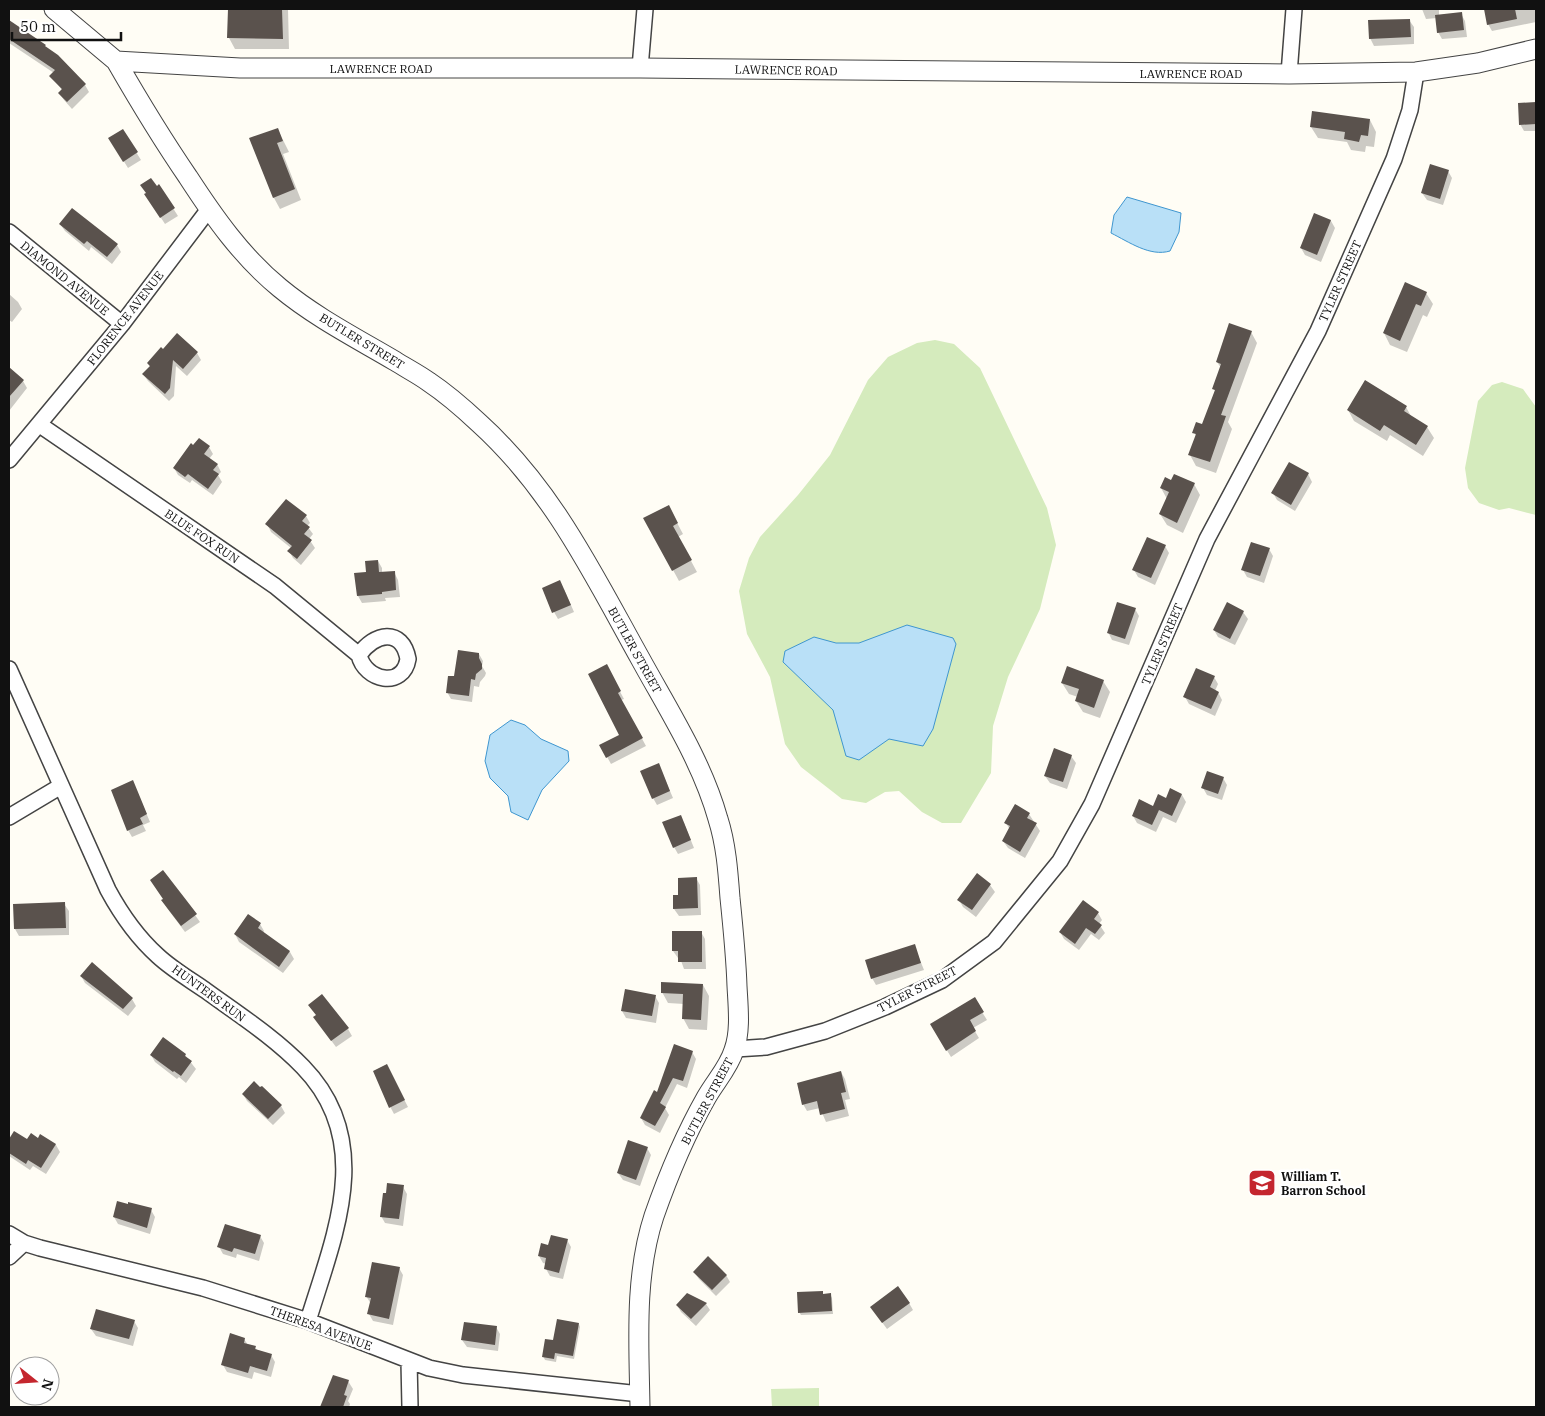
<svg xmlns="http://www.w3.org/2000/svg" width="1545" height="1416" viewBox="0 0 1545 1416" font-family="'IBM Plex Serif',serif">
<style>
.green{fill:#d5ebbd}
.water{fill:#b9e0f7;stroke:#3f96cf}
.shadow{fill:#0003}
.building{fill:#5a524d}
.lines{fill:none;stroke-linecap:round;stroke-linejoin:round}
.minor-casing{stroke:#444;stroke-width:18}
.tertiary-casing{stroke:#444;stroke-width:21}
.minor{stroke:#fff;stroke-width:15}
.tertiary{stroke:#fff;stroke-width:19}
.labels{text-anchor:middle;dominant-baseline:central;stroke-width:5;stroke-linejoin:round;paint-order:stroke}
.street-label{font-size:12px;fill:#111;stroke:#fff}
.poi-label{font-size:12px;font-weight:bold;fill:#111;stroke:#fff;text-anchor:start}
</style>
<rect width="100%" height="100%" fill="#fffdf5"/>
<!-- green -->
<path class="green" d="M935 340 954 344 980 368 1047 508 1056 545 1040 609 1008 677 993 726 991 773 961 823H942L922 812 899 791 885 792 866 803 842 799 801 767 785 744 770 677 747 634 739 591 749 558 760 537 798 495 830 455 868 380 888 357 917 343Z
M1502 382 1523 389 1536 407V515L1509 508 1499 510 1479 503 1468 488 1465 468 1478 401 1492 385Z
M819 1388V1407H772L771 1389Z"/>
<!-- water -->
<path class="water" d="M1127 197 1181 213 1179 232 1170 251C1150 257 1129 242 1111 233L1114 215Z
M907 625 953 638 956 644 933 729 923 746 889 739 859 760 846 756 833 710 783 662 785 651 814 637 836 643H859Z
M511 720 525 725 541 739 568 751 569 761 542 790 528 820 511 812 508 796 490 778 485 761 490 735Z"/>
<!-- shadow -->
<path class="shadow" d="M229 9H288L289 49H235L229 38Z
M1422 9H1439V15L1461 14 1465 21 1467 37 1442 39 1438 32 1437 18 1426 19Z
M1485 9H1536V22L1492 31 1488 24Z
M9 19 11 24 47 49 85 85 89 92 72 109 64 100 59 93 62 90 51 76 54 73 9 43Z
M1409 20 1414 27V44L1374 46 1370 38Z
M1520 104H1536V131H1524L1520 124Z
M1370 120 1376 132 1374 147 1366 146 1365 152 1351 150 1347 142 1318 138 1311 127Z
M278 130 289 152 283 154 301 200 280 209 274 198 251 139Z
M123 131 141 160 128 168 110 139Z
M1448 171 1452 178 1443 205 1427 200 1422 193Z
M159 186 178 216 165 224 150 201 156 188Z
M1315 215 1331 221 1335 228 1321 262 1305 255 1301 248Z
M60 224 117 245 121 252 112 264 91 247 89 251 65 231Z
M1426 293 1433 304 1427 317 1423 315 1407 352 1390 345 1384 333Z
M9 294 18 302 22 309 12 322 9 320Z
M1251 332 1257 343 1228 422 1232 429 1216 473 1196 466 1190 455 1196 436 1194 432 1203 425 1215 391 1214 389 1221 368 1217 362Z
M164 351 197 353 201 360 187 376 176 366 174 396 169 401 148 381 143 374 150 367 148 363Z
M13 372 23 381 27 388 9 411V377Z
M1406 407 1412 418 1427 427 1434 438 1423 456 1390 435 1387 441 1354 421 1348 410Z
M209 447 213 454 209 459 217 464 221 472 218 475 222 482 213 495 192 480 190 483 178 475 174 468Z
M1308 474 1312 482 1295 511 1277 500 1273 493Z
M1172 482 1194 484 1200 495 1183 533 1167 525 1160 514 1167 499 1161 488Z
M306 516 310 523 307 526 313 534 309 539 315 548 301 565 293 558 289 551 291 548 271 532 267 524Z
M674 517 683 534 678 537 697 572 679 581 645 519Z
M1165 546 1169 553 1155 585 1138 577 1134 570Z
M1269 549 1273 556 1264 583 1247 577 1243 570Z
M378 561 382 568V573L394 572 398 580 400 597 385 598 386 601 362 603 358 596 367 573Z
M564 589 574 612 558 619 554 612Z
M1135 609 1139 616 1129 645 1112 640 1108 632Z
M1243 612 1248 619 1235 645 1218 637 1214 630Z
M479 654 483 661 482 666 486 673 485 676 480 682 479 687 474 686 472 702 451 699 447 692 455 678Z
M610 673 624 699 621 700 646 746 611 764 601 746 620 736Z
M1214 677 1218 684 1215 691 1218 692 1222 700 1215 716 1189 704 1185 697Z
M1103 681 1110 692 1100 718 1083 712 1076 701 1078 697 1069 694 1062 683Z
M1071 756 1076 763 1067 789 1050 783 1045 776Z
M662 772 673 798 657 805 653 798Z
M1223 778 1227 785 1222 800 1207 795 1203 788Z
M136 789 150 822 143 825 146 831 132 837 128 830Z
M1171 790 1182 795 1186 802 1176 823 1163 817 1156 832 1137 823 1133 816 1167 799Z
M1029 814 1040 831 1025 858 1008 848 1003 841 1010 830 1006 823Z
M684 823 694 848 678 854 674 847Z
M696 878 700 885 701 915 679 916 674 909 679 896Z
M990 885 995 892 976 917 963 907 959 900Z
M164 900 195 915 200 922 185 932 167 908 163 901Z
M64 904 69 911V935L19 936 15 929Z
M1098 913 1102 920 1099 924 1105 933 1099 940 1091 934 1079 950 1064 939 1060 932Z
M260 924 264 931 263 933 290 952 294 959 283 973 239 942 235 934Z
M673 932H701L705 939 706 969H684L680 958H678L673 951Z
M914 945 924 970 876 985 872 978Z
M81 976 132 999 136 1006 128 1016 85 983Z
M703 985 709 996 707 1030 689 1029 683 1018 684 1004 668 1003 662 992Z
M655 996 659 1003 656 1023 626 1018 622 1011Z
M974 999 987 1020 973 1028 979 1038 951 1057 931 1024Z
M310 1005 348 1029 352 1036 336 1047 319 1024 317 1016Z
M692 1052 696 1059 687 1088 677 1084 665 1108 669 1115 660 1133 645 1125 641 1118 658 1094Z
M151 1055H185L196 1069 186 1083 179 1077 177 1079 155 1062Z
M390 1072 408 1107 394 1114 380 1087Z
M841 1072 845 1079 850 1099 845 1100 849 1116 826 1122 820 1108 807 1111 803 1104Z
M243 1094 281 1106 285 1113 273 1125 247 1101Z
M14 1133 27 1141 39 1140 41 1136 56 1145 60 1152 46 1174 33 1166 30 1170 9 1156V1141Z
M647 1148 651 1155 640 1186 623 1180 618 1173Z
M403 1187 407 1194 403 1226 385 1223 381 1216Z
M151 1210 155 1217 150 1234 118 1224 114 1217Z
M260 1236 264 1243 259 1261 237 1254 236 1258 223 1254 219 1247Z
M567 1240 571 1247 563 1279 550 1276 546 1269V1264L543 1263 539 1256 549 1246Z
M399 1268 403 1275 393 1325 373 1321 369 1314 371 1304 366 1296Z
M694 1272 726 1275 730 1282 716 1296 699 1279Z
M822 1292 824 1295 830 1294 832 1298 833 1314 801 1315 799 1312Z
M909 1303 913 1310 887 1329 876 1314Z
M706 1304 710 1310 696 1326 681 1312 677 1305Z
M134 1321 138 1328 133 1346 96 1336 91 1329Z
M579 1324 580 1327 574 1359 557 1356 556 1362 545 1360 543 1356 554 1342Z
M496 1327 500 1334 498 1351 467 1347 462 1340Z
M244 1339 248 1345 255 1347 257 1350 271 1355 275 1362 271 1377 254 1372 252 1379 227 1372 223 1365Z
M348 1381 353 1389 348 1401 350 1404 349 1407H322L327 1390Z"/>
<!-- building -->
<path class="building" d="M228 9H282L283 39 227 38Z
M1484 9H1515L1517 19 1487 25Z
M1462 12 1464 30 1437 33 1435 15Z
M1410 19 1411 37 1369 39 1368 20Z
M9 20 46 45 45 46 58 55 86 84 67 102 58 93 62 89 49 76 55 70 9 39Z
M1536 102V124L1519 125 1518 103Z
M1312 111 1370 119 1368 136 1361 135 1359 142 1344 139 1345 132 1310 127Z
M278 128 283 141 277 143 295 189 273 198 249 138Z
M123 129 138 152 123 162 108 138Z
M1430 164 1449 170 1440 199 1421 193Z
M151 178 157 186 159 184 175 208 160 218 144 194 146 193 140 185Z
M72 208 118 244 107 257 87 241 84 244 59 224Z
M1314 213 1331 220 1317 255 1300 248Z
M1405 282 1427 292 1421 306 1416 304 1400 341 1383 333Z
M1229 323 1252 331 1221 415 1226 416 1210 462 1188 455 1196 434 1192 433 1196 422 1202 424 1215 390 1212 389 1221 364 1216 362Z
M177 333 198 352 183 369 173 360 170 388 165 394 142 374 150 366 147 363 161 347 163 349Z
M9 367 24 380 9 397Z
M1365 380 1407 406 1404 411 1428 426 1416 445 1384 425 1380 431 1347 410Z
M199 438 210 446 204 454 218 464 213 470 219 474 208 489 188 474 185 477 173 468 191 443 193 445Z
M1289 462 1309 473 1291 505 1271 493Z
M1174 474 1195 483 1177 523 1159 514 1169 492 1160 488 1165 477 1171 480Z
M286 499 307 515 302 521 310 527 304 534 312 540 297 559 287 551 292 546 265 524Z
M669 505 678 523 673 526 692 560 672 571 643 518Z
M1147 537 1166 545 1151 578 1132 570Z
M1251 542 1270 548 1260 576 1241 570Z
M378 560 379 572 395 571 396 590 382 592V594L357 596 354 573 366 572 365 561Z
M560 580 571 605 552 613 542 588Z
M1117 602 1136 608 1125 639 1107 633Z
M1227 602 1244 611 1230 639 1213 630Z
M458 650 479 653V658L482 664V669L476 674 475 680 471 679 469 696 446 693 448 676H454Z
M607 664 621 691 618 693 643 738 606 758 599 745 619 735 588 674Z
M1067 666 1104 680 1094 708 1075 701 1079 689 1061 683Z
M1196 668 1215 676 1210 687 1219 692 1211 709 1183 697Z
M1054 748 1072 755 1063 782 1044 776Z
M659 763 670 791 652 799 640 771Z
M1207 771 1224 777 1218 794 1201 788Z
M133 780 147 814 140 818 143 824 127 831 111 790Z
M1170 788 1182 794 1172 816 1159 810 1152 825 1132 816 1139 799 1153 806 1158 794 1166 798Z
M1015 804 1030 813 1027 818 1037 823 1020 852 1002 841 1010 826 1004 823Z
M681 815 691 840 673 848 662 822Z
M163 870 197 914 181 926 161 900 163 899 150 880Z
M977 873 991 884 972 910 957 900Z
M697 877 698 908 673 909V895H678V878Z
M1083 900 1099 912 1094 919 1102 925 1095 934 1086 928 1075 944 1059 932Z
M65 902 66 928 14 929 13 904Z
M248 914 261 923 258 928 290 951 279 967 234 934Z
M672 931H702V962H678V951H672Z
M915 944 921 963 871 979 865 960Z
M92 962 133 998 123 1009 80 976Z
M661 982 703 984 701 1020 682 1019 683 994 661 993Z
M625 989 656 995 652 1016 621 1011Z
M322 994 349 1028 331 1041 313 1017 316 1015 308 1005Z
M975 997 984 1012 970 1020 976 1031 946 1051 930 1024Z
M163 1037 186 1054 185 1056 192 1061 181 1076 174 1071 173 1072 150 1055Z
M674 1044 693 1051 683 1081 673 1078 660 1103 666 1107 655 1126 640 1118 654 1090 657 1092Z
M387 1064 405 1100 389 1108 373 1071Z
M841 1071 846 1092 841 1093 845 1109 820 1115 817 1101 802 1105 797 1083Z
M254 1081 260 1087 262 1086 282 1105 268 1119 242 1094Z
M14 1131 27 1139 31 1133 38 1138 40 1134 56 1144 41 1168 28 1160 26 1164 9 1153V1139Z
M628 1140 648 1147 636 1180 617 1173Z
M387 1183 404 1185 399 1219 380 1217 383 1193H386Z
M117 1201 128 1204V1202L152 1208 147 1228 113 1217Z
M225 1224 261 1235 255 1254 234 1248 232 1252 217 1247Z
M551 1235 568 1239 559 1273 544 1269 546 1258 538 1256 541 1243 548 1245Z
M708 1256 727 1275 712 1290 693 1272Z
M372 1262 400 1267 389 1319 367 1314 371 1298 365 1297Z
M898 1286 910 1303 882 1323 870 1307Z
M823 1291V1294L831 1293 832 1311 798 1313 797 1292Z
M687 1293 707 1303 691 1319 676 1305Z
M96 1309 135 1320 129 1339 90 1329Z
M557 1319 579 1323 573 1356 555 1353 554 1359 542 1357 545 1339 553 1340Z
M464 1322 497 1326 495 1345 461 1340Z
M230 1333 245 1338 244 1343 256 1346 255 1349 272 1354 267 1371 250 1366 248 1373 221 1365Z
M333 1375 349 1380 344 1395 347 1396 343 1407H320Z"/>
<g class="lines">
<defs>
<path id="minor" d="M640 68 645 9
M1289 74 1294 9
M9 232 122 324
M40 425 275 586 359 655C365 681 403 689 408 659 402 627 374 633 359 655
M9 460 122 324 209 209
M9 669 108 890C121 914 138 938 158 956 172 969 189 979 205 990 238 1014 274 1037 303 1067 376 1142 334 1236 308 1321
M9 817 61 786
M735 1049 766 1047 825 1031 885 1007 942 980 994 942 1060 861 1092 804 1207 539 1318 331 1394 159 1410 110 1416 72
M9 1234 24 1243 40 1248 203 1288 308 1321 429 1368 463 1375 640 1394
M9 1257 24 1243
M409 1361 410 1407"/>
<path id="tertiary" d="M54 9 116 61 240 68H640L1289 74 1416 72 1478 63 1536 49
M116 61C139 101 162 139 188 177 214 217 242 257 280 288 315 317 356 338 395 361 406 368 418 374 429 382 447 394 463 408 479 423 553 490 593 574 641 660 669 711 702 762 718 819 726 844 728 871 730 898 733 927 736 957 737 986 738 1006 741 1031 734 1050 729 1067 715 1082 706 1098 685 1135 668 1176 654 1216 634 1277 639 1344 640 1407"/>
</defs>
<!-- minor casing -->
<use href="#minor" class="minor-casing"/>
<!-- tertiary casing -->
<use href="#tertiary" class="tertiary-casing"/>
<!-- minor -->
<use href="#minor" class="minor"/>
<!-- tertiary -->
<use href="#tertiary" class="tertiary"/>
</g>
<!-- icons -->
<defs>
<symbol id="school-square" viewBox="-11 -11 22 22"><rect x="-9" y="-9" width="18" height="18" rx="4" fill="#c4262e" stroke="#fff"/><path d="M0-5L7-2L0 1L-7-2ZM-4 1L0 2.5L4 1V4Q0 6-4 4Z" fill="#fff"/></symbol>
</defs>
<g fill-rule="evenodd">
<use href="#school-square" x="1246" y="1167" width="32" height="32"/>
</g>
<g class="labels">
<!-- street labels -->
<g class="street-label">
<text x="381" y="68">LAWRENCE ROAD</text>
<text transform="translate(786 70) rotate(1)">LAWRENCE ROAD</text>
<text x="1191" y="73">LAWRENCE ROAD</text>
<text transform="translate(65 278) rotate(39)">DIAMOND AVENUE</text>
<text transform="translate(1340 281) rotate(-66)">TYLER STREET</text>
<text transform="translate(125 318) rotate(-52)">FLORENCE AVENUE</text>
<text transform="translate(362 341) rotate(31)">BUTLER STREET</text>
<text transform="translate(202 536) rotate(34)">BLUE FOX RUN</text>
<text transform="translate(1162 644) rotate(-67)">TYLER STREET</text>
<text transform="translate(635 650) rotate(61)">BUTLER STREET</text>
<text transform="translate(917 989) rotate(-27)">TYLER STREET</text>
<text transform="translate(209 993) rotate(36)">HUNTERS RUN</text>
<text transform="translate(707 1101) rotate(-62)">BUTLER STREET</text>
<text transform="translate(321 1328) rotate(20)">THERESA AVENUE</text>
</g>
<!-- poi labels -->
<g class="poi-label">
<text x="1281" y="1176">William T.<tspan x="1281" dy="14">Barron School</tspan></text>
</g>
</g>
<!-- border -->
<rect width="1545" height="1416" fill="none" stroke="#111111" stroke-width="20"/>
<!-- north arrow -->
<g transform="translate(35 1381) rotate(107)"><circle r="24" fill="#ffffff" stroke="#a0a0a0"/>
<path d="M0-4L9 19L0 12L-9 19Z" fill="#c4262e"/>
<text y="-8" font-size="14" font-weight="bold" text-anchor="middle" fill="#111111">N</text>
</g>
<!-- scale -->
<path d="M12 32v8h109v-8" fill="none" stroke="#111111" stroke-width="2.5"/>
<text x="20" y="32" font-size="15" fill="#111111" stroke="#ffffff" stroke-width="4" paint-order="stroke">50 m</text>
</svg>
